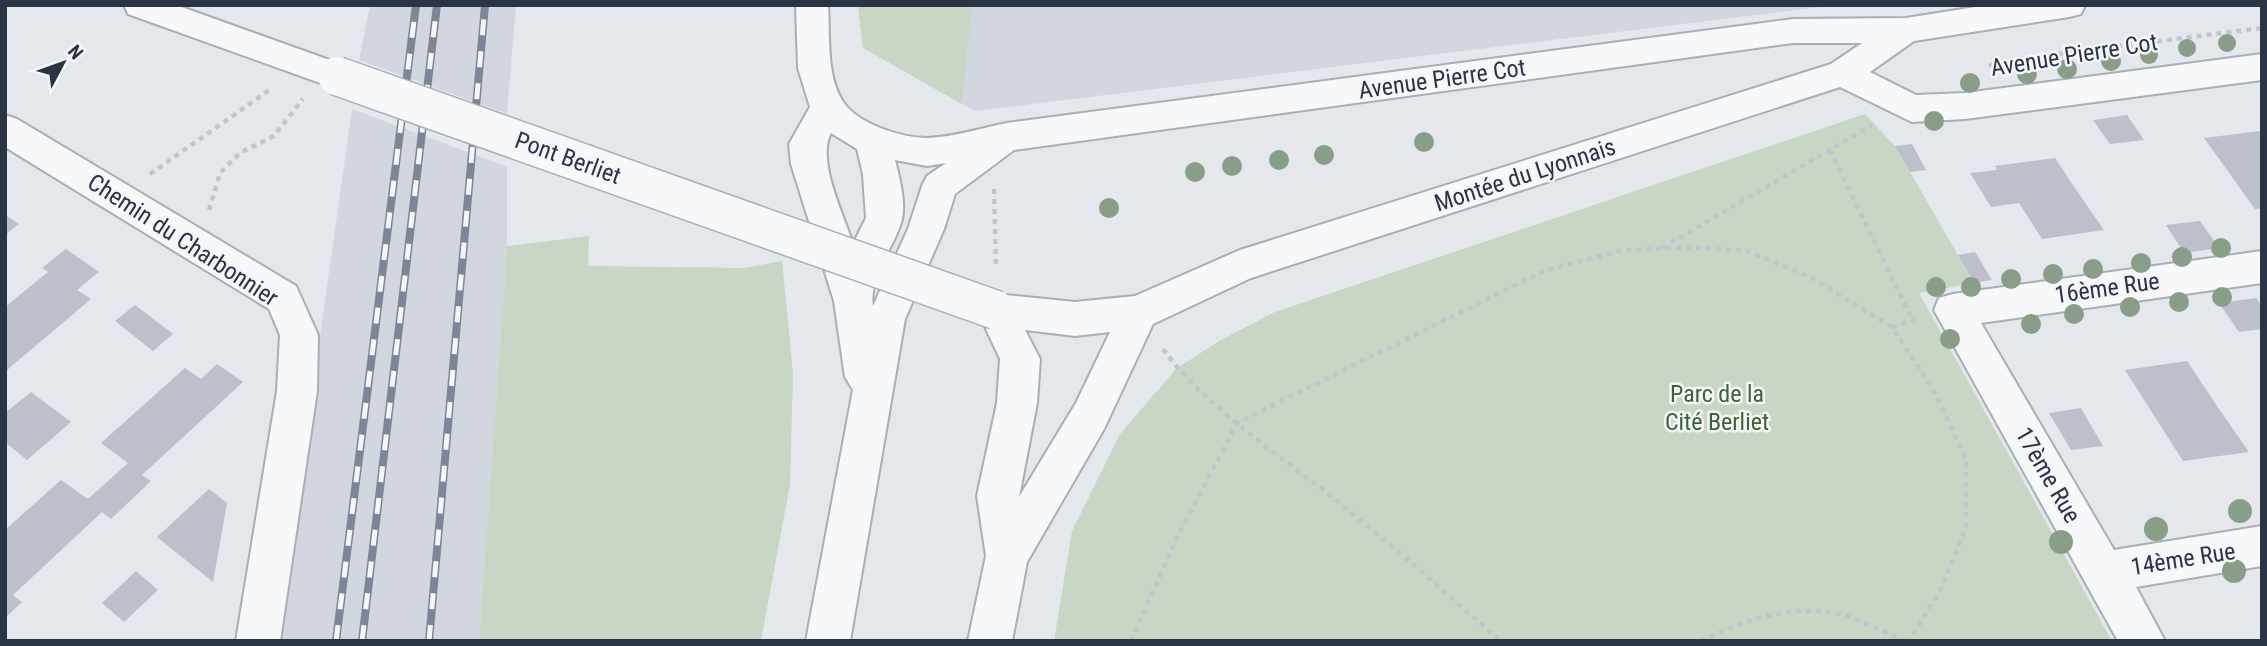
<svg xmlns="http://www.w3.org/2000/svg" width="2267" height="646" viewBox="0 0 2267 646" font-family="'Roboto Condensed',sans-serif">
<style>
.built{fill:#d2d6de}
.green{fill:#c9d6c5}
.building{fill:#bbc0ca}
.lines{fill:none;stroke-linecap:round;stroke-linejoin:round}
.minor-casing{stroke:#a9aeb7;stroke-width:4}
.path{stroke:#c2c5cb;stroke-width:4.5;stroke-dasharray:5 5;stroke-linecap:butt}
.minor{fill:#f7f8fa;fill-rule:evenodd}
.rail-casing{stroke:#7d8696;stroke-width:8}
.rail{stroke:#f4f6f9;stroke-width:5;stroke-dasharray:16;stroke-linecap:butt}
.minor-bridge-casing{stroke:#a9aeb7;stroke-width:41;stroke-linecap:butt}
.minor-bridge{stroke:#f7f8fa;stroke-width:38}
.tree{fill:#899d89}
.labels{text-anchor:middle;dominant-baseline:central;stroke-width:5;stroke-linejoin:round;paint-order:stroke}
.street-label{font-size:24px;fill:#2b3445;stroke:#f4f6f9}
.park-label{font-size:24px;fill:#3f6138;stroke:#f4f6f9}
</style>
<rect width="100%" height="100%" fill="#e4e7ec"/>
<!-- built -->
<path class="built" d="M370 5H516L507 114 359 60Z
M858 5H1837L975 111 863 48Z
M352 109 507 167V246L479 641H277Z"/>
<!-- green -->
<path class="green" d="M858 5H972L962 104 863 48Z
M1865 114 1895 146 1974 283 1919 293 2112 641H1054L1072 531 1120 434 1176 369 1219 341 1275 312Z
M589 236 588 266 744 268 782 261 793 373 790 484 761 641H479L507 246Z"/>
<!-- building -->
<path class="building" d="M2127 115 2144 140 2110 144 2093 120Z
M2260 131 2262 208 2255 209 2204 138Z
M1912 144 1926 170 1910 172 1895 146Z
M2055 158 2079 194 2104 230 2042 239 2019 203 1991 207 1970 173 1997 170 1995 166Z
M5 215 19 224 5 235Z
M2200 221 2219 248 2184 253 2166 225Z
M66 249 99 272 77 290 91 299 7 370 5 307 48 272 42 268Z
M1975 252 1992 280 1974 283 1958 255Z
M2256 298 2262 306V329L2239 332 2219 303Z
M135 305 173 334 153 351 115 321Z
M2187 361 2219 409 2249 452 2183 461 2125 370Z
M217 364 243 382 142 475 151 481 111 519 102 512 13 595 22 602 5 618V530L61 480 88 499 128 463 101 443 185 368 201 379Z
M31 392 71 422 27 460 5 442V413Z
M2081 408 2093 429 2103 446 2071 450 2049 413Z
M209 489 227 503 213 582 157 537Z
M136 571 158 590 124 622 102 603Z"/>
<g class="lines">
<defs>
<path id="minor" d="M124 5H176L349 67 354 76 349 85 337 89 128 14Z
M796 5H828C830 35 826 74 842 100 856 124 902 138 928 138 953 137 982 128 1007 123L1793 19 1906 18 1988 5H2085L2081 14 2069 17 1914 41 1870 72 1916 95 1965 93 2262 54V80L1965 119 1912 122 1840 87 1251 278 1153 324 1104 429 1027 562 1012 641H968L986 556 977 496 997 403 1000 359 977 310 982 298 996 294 1075 302 1135 296 1240 250 1831 64 1862 43H1793L1014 150 955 194 944 229 905 319 850 641H806L853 390 845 377 834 301 791 164 789 144 810 107 798 68ZM831 133 857 149 863 174 866 218 853 244C844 215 816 160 831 133ZM895 160 927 166 946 163 927 176 922 186 908 229 873 306C868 277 896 245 902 219 906 202 899 176 895 160ZM1025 330 1075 336 1110 332 1076 403 1019 497 1037 403 1040 359Z
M5 115 17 119 296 286 318 335 317 391 280 641H236L277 391 280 335 269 309 5 147Z
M2262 251V283L1981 323 2114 550 2262 526V566L2136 587 2165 641H2118L1934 310 1939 298 1953 294Z"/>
</defs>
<!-- minor casing -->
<use href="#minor" class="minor-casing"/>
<!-- path -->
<path class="path" d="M1989 66 2003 61 2262 28
M1830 150 1913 321
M150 174 271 89
M994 189 996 268
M209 210 220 173 240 153 274 136 303 99
M1662 248 1872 125
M1892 327 1915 320
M1163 349C1206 407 1266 445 1322 489 1383 537 1442 589 1500 641
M1131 641 1176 540 1237 423 1546 270 1619 251 1684 247 1747 251 1810 277 1892 327 1934 391 1966 459V527L1942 587 1909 641
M1701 641C1744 620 1790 604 1839 614 1861 619 1884 632 1905 641"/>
<!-- minor -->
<use href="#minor" class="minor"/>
<defs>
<path id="rail" d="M336 641 416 5
M362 641 437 5
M429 641 485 5"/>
</defs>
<!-- rail casing -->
<use href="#rail" class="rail-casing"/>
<!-- rail -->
<use href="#rail" class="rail"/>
<defs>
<path id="minor-bridge" d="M337 76 996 310"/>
</defs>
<!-- minor-bridge casing -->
<use href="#minor-bridge" class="minor-bridge-casing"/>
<!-- minor-bridge -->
<use href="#minor-bridge" class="minor-bridge"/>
</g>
<!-- trees -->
<g class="tree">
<circle cx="2227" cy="43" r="9"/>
<circle cx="2187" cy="48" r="9"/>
<circle cx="2149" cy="55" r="9"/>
<circle cx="2111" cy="61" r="10"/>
<circle cx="2067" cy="69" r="10"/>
<circle cx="2027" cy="74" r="10"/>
<circle cx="1970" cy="83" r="10"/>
<circle cx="1934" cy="121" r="10"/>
<circle cx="1424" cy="142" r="10"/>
<circle cx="1324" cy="155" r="10"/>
<circle cx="1279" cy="160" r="10"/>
<circle cx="1232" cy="166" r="10"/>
<circle cx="1195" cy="172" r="10"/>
<circle cx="1109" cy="208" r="10"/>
<circle cx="2221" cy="248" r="10"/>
<circle cx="2182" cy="257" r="10"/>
<circle cx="2141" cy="263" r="10"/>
<circle cx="2093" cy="269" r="10"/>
<circle cx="2053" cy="274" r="10"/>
<circle cx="2011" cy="279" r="10"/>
<circle cx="1936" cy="287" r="10"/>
<circle cx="1971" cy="287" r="10"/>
<circle cx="2222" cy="297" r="10"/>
<circle cx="2179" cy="302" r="10"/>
<circle cx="2130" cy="307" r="10"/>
<circle cx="2074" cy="314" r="10"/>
<circle cx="2031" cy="324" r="10"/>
<circle cx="1950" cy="339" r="10"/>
<circle cx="2240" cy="511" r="12"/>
<circle cx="2156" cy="529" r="12"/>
<circle cx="2061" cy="542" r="12"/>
<circle cx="2234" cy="571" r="12"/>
</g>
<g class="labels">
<!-- street labels -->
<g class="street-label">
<text transform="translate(2074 55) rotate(-9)">Avenue Pierre Cot</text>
<text transform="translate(1442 79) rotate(-8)">Avenue Pierre Cot</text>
<text transform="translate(568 158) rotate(20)">Pont Berliet</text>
<text transform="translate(1525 175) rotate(-18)">Montée du Lyonnais</text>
<text transform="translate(183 240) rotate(33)">Chemin du Charbonnier</text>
<text transform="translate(2107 288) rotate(-8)">16ème Rue</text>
<text transform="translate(2048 475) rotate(60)">17ème Rue</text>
<text transform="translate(2183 559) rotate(-9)">14ème Rue</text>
</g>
<!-- park labels -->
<g class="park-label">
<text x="1717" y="394">Parc de la<tspan x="1717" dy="28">Cité Berliet</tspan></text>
</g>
</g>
<!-- border -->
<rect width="2267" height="646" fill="none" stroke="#2b3445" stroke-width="14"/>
<!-- north arrow -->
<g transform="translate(63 63) rotate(49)" stroke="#f4f6f9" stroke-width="5" paint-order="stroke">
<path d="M0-5L12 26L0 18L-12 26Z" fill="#2b3445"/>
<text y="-10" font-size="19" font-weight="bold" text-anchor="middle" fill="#2b3445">N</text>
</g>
</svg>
